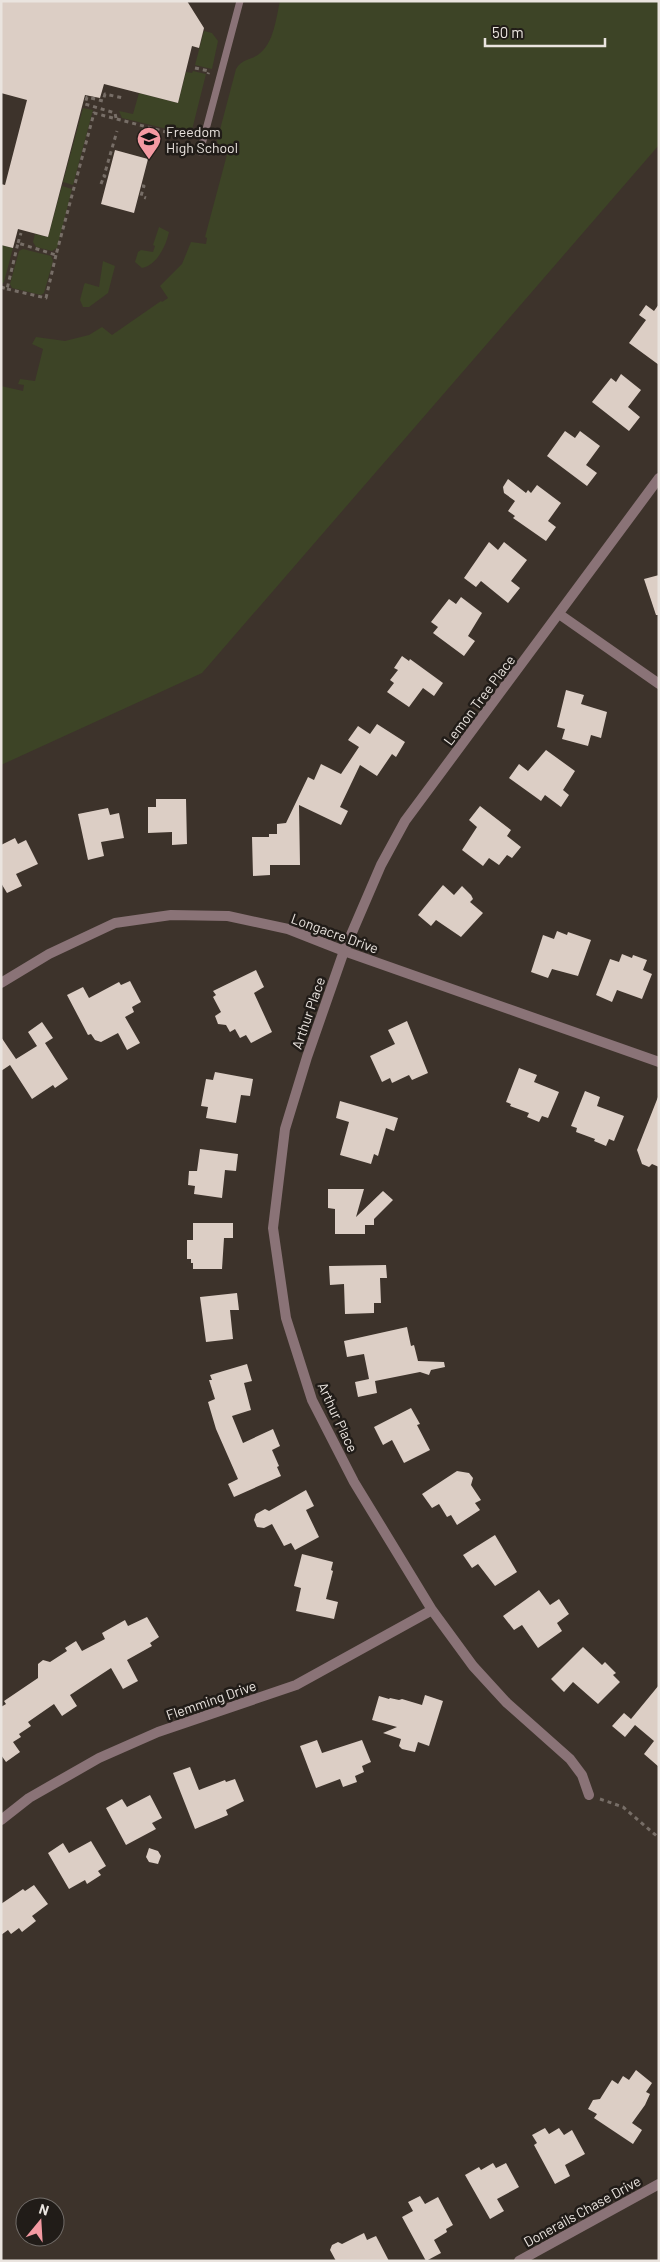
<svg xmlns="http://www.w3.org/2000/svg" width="660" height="2262" viewBox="0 0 660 2262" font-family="Barlow,sans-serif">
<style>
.green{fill:#3d4426}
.building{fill:#dccec5}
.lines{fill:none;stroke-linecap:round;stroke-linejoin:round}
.path{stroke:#776e67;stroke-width:3;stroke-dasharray:4 4;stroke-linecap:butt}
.service{stroke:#8a7377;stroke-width:7}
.minor{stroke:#8a7377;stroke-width:10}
.labels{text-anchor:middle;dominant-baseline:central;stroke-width:5;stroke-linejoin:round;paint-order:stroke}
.poi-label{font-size:14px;fill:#eae4df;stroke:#211c18;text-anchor:start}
.street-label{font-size:14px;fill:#eae4df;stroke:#211c18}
</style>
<rect width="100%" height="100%" fill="#3d332b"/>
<!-- green -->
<path class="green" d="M280 1H659V145L202 673 1 765V386L23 391 24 385 18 384 20 379 35 381 43 349 32 344 36 337 65 341 89 335 102 327 112 335 161 301 162 302 168 298 160 286 182 264 191 242 206 244 207 238 205 237 229 147 218 144 217 141 236 69C243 58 250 61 259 54 274 43 276 18 280 1Z
M204 31 212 33 218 41 212 69 195 65Z
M193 71 206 74 192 130 188 134 122 118 119 111 133 114 139 93 178 103 186 72 192 73Z
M83 108 93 110 73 185 63 182Z
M62 186 72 189 57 248 52 251 36 247 33 242 35 234 48 237Z
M159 227 169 232C166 246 157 265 142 268L135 262 138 252 141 250 153 252 155 246 153 245Z
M1 245 13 248 4 282 1 285Z
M23 249 51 256 53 261 44 293 41 295 12 288 10 284 19 251Z
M103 261 115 266 108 293 89 307H83L80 300 84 285 85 283 99 287Z"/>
<!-- building -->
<path class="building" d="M1 1H187L204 28 199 48 192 46 178 103 104 84 100 98 85 95 48 237 18 229 13 248 1 245V184L5 185 27 100 1 93Z
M115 150 148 159 134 213 101 204Z
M659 304V365L629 343 646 320 639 315 646 305 654 311Z
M621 374 641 390 628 407 640 417 629 431 592 402 611 378 616 382Z
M565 431 575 438 580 431 600 446 586 465 597 473 587 486 547 456Z
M508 479 526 493 528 490 531 493 537 485 561 503 548 521 556 527 546 541 513 518 515 516 508 511 515 501 504 493 503 487Z
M489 542 498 550 504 542 527 560 511 581 520 588 508 603 481 581 476 587 464 578Z
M659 575V615H656L644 579Z
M461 597 482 613 468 636 475 641 464 656 433 633 438 627 431 622 449 599 456 604Z
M402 656 409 661 410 659 443 683 434 696 423 688 409 707 387 692 394 683 390 680 398 670 394 668Z
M566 690 584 695 581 704 607 712 601 738 591 735 588 746 562 739 565 729 557 727Z
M377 724 405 742 396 757 392 754 377 776 360 765 340 807 348 811 341 825 299 805 300 865H270V875L253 876 252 837H269V834H277V824L286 823 308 777 314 780 321 764 341 774 359 747 348 740 358 726 370 734Z
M546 750 575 771 563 790 569 795 561 807 545 795 541 801 509 778 519 764 528 771Z
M156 799H186L187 844 172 845V832L148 833V807H156Z
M480 806 511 830 507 836 521 847 512 858 507 855 499 865 489 858 483 866 462 850 477 827 469 820Z
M108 808 110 815 119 813 124 838 101 842 104 856 88 860 78 814Z
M15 838 18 844 26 840 38 864 16 874 22 886 7 893 1 883V845Z
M443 885 454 895 462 886 471 895 473 899 470 902 483 913 461 937 436 920 431 926 418 915Z
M557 931 567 935 568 932 591 940 578 976 552 969 548 978 531 972 543 935 554 939Z
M622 954 632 958 633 955 647 960 643 970 652 974 642 999 617 990 612 1002 596 995 610 959 619 962Z
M256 970 264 987 254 993 272 1032 251 1043 246 1035 240 1038 235 1029 230 1032 226 1025 218 1024 215 1016 221 1012 213 997 216 995 213 991Z
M130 981 141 1002 132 1007 134 1012 125 1017 140 1043 127 1050 118 1033 101 1042 95 1040 91 1034 88 1035 67 995 83 987 89 998 119 982 121 985Z
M407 1021 428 1073 412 1080 409 1075 392 1083 390 1078 382 1082 370 1056 395 1044 388 1030Z
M42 1022 53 1038 45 1043 68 1079 55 1088 53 1085 32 1099 10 1065 1 1071V1037L16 1059 37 1046 28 1032Z
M519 1068 537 1075 534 1082 559 1092 548 1118 542 1116 539 1122 527 1117 529 1113 510 1106 511 1104 506 1102Z
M215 1072 253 1079 250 1096 241 1095 236 1123 206 1118 208 1107 201 1106 206 1079 213 1080Z
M585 1091 600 1097 597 1106 624 1116 614 1141 609 1139 606 1146 594 1141 595 1139 576 1132 577 1128 571 1126Z
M658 1097 659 1167 652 1164 649 1167 642 1164 637 1150Z
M340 1101 398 1118 394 1131 386 1128 378 1156 374 1154 371 1164 340 1155 349 1122 336 1118Z
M200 1149 238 1154 236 1171 225 1170 222 1198 194 1194 195 1186 188 1185 189 1171H197Z
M328 1189H364L356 1217 383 1191 393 1200 374 1219V1225H365V1234H335V1209L328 1208Z
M193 1223H233V1238H224L222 1269H193V1263H191V1259H187V1240H193Z
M386 1265 387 1278H380L381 1303H374V1313L345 1314 344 1284 330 1285 329 1266Z
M237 1293 239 1310H230L233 1339 206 1342 200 1297Z
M407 1327 411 1346 414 1345 418 1361 444 1362 445 1367 431 1370 429 1375 420 1372 375 1381 377 1393 358 1397 355 1382 369 1379 364 1354 347 1357 344 1341Z
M247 1364 252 1381 244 1383 251 1410 232 1416 243 1443 273 1429 280 1446 272 1450 279 1466 277 1467 281 1476 234 1497 228 1484 238 1479 216 1429 208 1402 215 1399 209 1380H212L210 1375Z
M411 1408 420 1424 417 1425 430 1450 404 1463 392 1440 383 1445 374 1427Z
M457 1471 469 1473 473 1478 471 1485 481 1500 475 1503 480 1510 457 1525 451 1515 447 1517 439 1504 432 1508 422 1494Z
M306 1490 314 1506 306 1510 319 1537 295 1550 291 1543 284 1546 272 1524 264 1528 257 1527 254 1520 256 1514 265 1509 269 1511Z
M495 1535 517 1572 495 1586 478 1564 472 1568 463 1555Z
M302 1554 333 1562 331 1570 333 1571 326 1599 338 1602 334 1619 296 1611 301 1588 294 1586Z
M539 1590 550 1605 559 1599 569 1614 557 1623 562 1631 538 1648 522 1625 514 1630 503 1616Z
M147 1617 159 1637 150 1643 152 1646 127 1660 138 1681 123 1689 111 1668 70 1695 77 1706 62 1716 54 1704 28 1722 31 1726 19 1734 21 1737 13 1742 20 1752 6 1762 1 1755V1707L6 1704 4 1701 38 1678V1664L43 1660 50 1662 67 1651 65 1648 76 1641 82 1651 105 1639 102 1633 125 1620 128 1626Z
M583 1647 602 1665 605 1662 616 1673 613 1675 620 1682 598 1704 573 1682 564 1692 551 1679Z
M659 1685V1767L644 1754 654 1741 635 1725 625 1737 612 1726 624 1713 631 1719Z
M425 1695 443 1701 429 1746 418 1742 415 1752 402 1749 399 1746 401 1739 383 1733 397 1727 372 1720 379 1696 389 1699 390 1698 399 1700 402 1699 422 1705Z
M317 1740 322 1753 362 1740 371 1762 362 1766 364 1772 355 1776 357 1782 343 1787 340 1779 316 1788 300 1746Z
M190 1767 199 1790 225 1780 226 1782 235 1779 244 1801 226 1810 228 1815 195 1829 173 1773Z
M150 1795 162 1818 152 1823 156 1829 126 1845 106 1808 122 1799 127 1807Z
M91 1841 106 1866 98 1871 101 1875 87 1884 85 1880 69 1889 48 1853 63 1843 69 1853Z
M149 1848 158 1851 161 1856 158 1864 149 1862 146 1857Z
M34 1885 48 1904 32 1916 36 1921 22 1932 19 1928 11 1934 8 1930 1 1935V1904L23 1889 25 1891Z
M636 2070 652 2083 646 2092 650 2094 645 2105 632 2123 642 2130 633 2144 594 2118 597 2114 588 2109 593 2100 600 2099 612 2080 618 2084 623 2076 629 2080Z
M545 2128 549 2134 559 2128 564 2135 572 2130 585 2154 565 2165 570 2176 555 2184 534 2145 537 2143 532 2135Z
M493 2163 496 2168 506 2163 519 2187 497 2199 504 2211 490 2219 465 2175 479 2167 481 2170Z
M420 2196 425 2204 438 2197 453 2225 446 2229 447 2232 434 2240 441 2253 426 2261 402 2217 413 2211 408 2202Z
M364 2233 367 2240 376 2236 389 2261H336L330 2250 332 2245 338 2242 342 2244Z"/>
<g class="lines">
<!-- path -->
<path class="path" d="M195 68 209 71 208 74
M116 118 115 113 85 104 87 97 103 101 105 94 123 98
M106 177 104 176 117 131
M101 184 104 176
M142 186H144L141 196 146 198
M18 243 21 233
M1 287 7 289 18 243 56 255 94 113 185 137 192 133
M7 289 46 298 56 255
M600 1799 623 1807 659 1838"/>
<!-- service -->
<path class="service" d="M200 152 240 1"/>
<!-- minor -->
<path class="minor" d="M559 614 659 684
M1 983 49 954 115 923 171 915 228 916 288 929 344 951 659 1062
M589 1795 582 1775 570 1759 507 1703 473 1666 432 1610 354 1482 312 1400 286 1318 273 1228 285 1129 307 1057 344 951 381 865 405 821 659 478
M1 1820 29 1798 99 1758 158 1732 296 1685 432 1610
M519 2261 659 2184"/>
</g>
<!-- icons -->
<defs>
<symbol id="school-pin" viewBox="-11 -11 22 30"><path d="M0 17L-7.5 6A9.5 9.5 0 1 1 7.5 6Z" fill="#f49aa2" stroke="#211c18"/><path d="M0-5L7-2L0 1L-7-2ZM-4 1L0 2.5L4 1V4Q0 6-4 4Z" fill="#111"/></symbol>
</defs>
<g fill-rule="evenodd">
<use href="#school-pin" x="135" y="125" width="28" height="38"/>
</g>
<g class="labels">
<!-- poi labels -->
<g class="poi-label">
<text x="166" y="131">Freedom<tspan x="166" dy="16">High School</tspan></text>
</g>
<!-- street labels -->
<g class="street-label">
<text transform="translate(479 700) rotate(-53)">Lemon Tree Place</text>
<text transform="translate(335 933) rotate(20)">Longacre Drive</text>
<text transform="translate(308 1013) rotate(-71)">Arthur Place</text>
<text transform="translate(338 1417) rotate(65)">Arthur Place</text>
<text transform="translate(211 1700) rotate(-19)">Flemming Drive</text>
<text transform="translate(582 2211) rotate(-29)">Donerails Chase Drive</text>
</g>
</g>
<!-- border -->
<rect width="660" height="2262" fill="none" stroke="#eae4df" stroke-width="5"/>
<!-- north arrow -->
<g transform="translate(40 2222) rotate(18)"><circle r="24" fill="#211c18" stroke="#716c68"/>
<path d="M0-4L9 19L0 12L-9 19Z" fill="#f49aa2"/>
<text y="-8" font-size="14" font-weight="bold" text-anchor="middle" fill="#eae4df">N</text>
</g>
<!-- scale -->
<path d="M485 38v8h120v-8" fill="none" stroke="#eae4df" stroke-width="2.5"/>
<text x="492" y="38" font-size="15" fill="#eae4df" stroke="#211c18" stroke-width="4" paint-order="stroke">50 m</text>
</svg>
